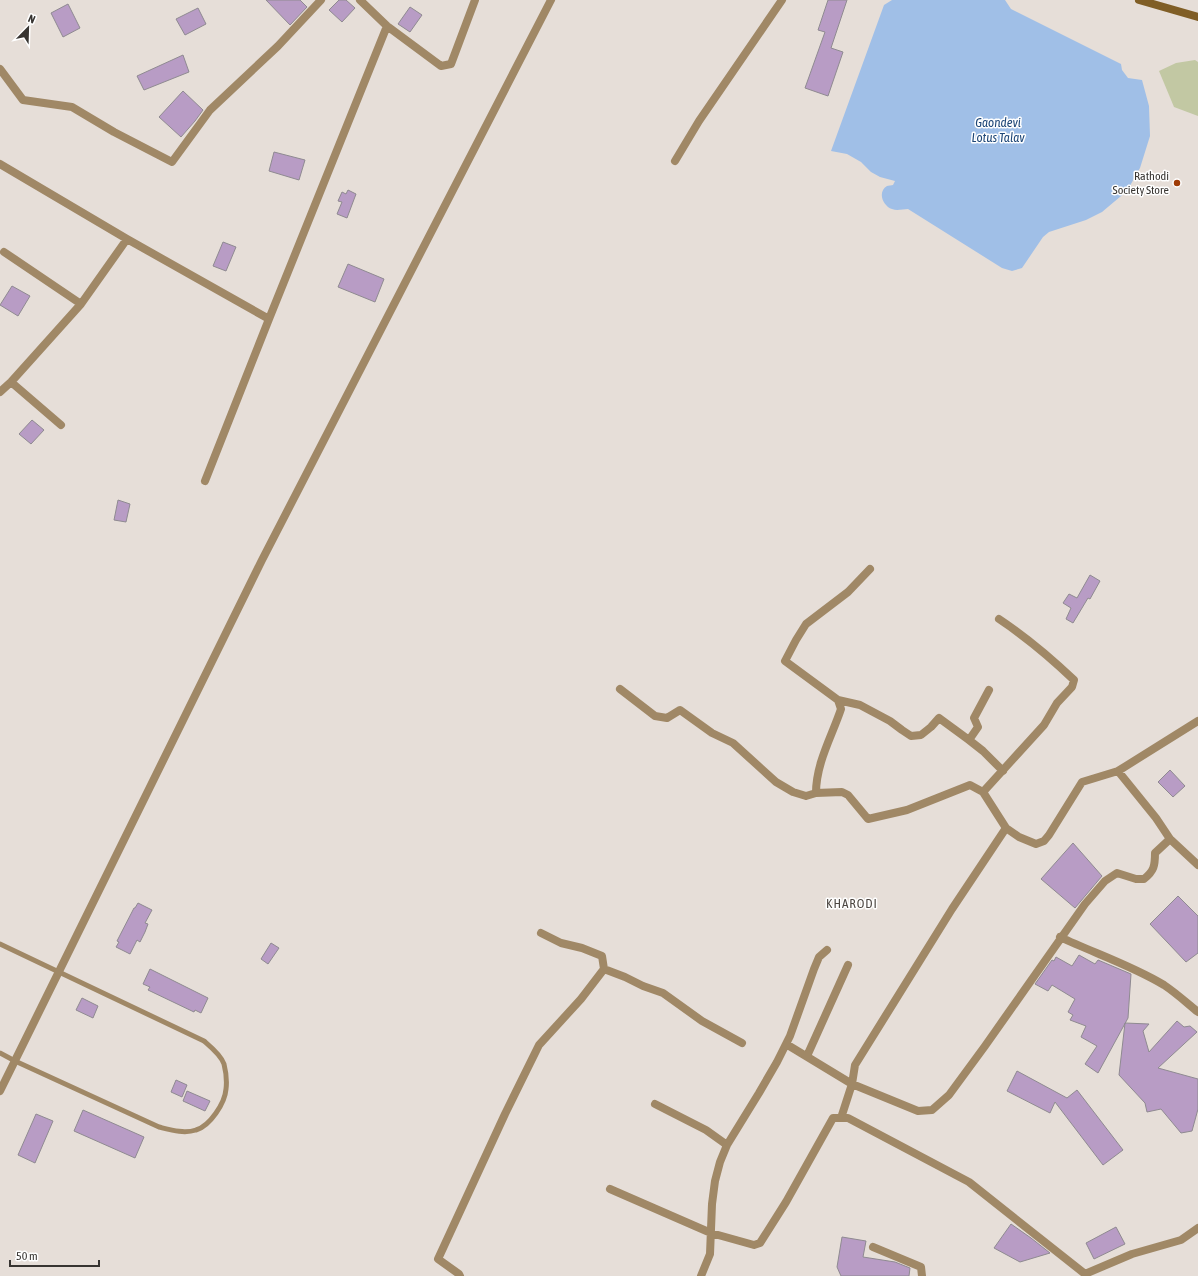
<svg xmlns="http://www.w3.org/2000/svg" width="1198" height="1276" viewBox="0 0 1198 1276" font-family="'Asap Condensed',sans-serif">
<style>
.green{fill:#c2c8a3}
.water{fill:#a0bfe7}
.building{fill:#b89cc5;stroke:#8f8a91}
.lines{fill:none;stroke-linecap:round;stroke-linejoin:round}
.service{stroke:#a08866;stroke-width:5}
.minor{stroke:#a08866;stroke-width:8}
.secondary{stroke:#805e26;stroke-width:8}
.poi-dot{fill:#9f3b05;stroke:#fff;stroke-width:1.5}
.labels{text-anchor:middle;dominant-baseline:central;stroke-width:3;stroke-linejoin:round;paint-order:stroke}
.poi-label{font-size:12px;fill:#373431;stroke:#fff;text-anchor:end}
.water-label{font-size:13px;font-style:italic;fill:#1d4677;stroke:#fff}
.neighbourhood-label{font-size:13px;letter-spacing:1px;fill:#4d4742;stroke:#fff}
</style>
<rect width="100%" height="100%" fill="#e6ded8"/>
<!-- green -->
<path class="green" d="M1195 60 1198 62V116L1174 107 1159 71 1176 63Z"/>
<!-- water -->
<path class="water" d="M892 0H1005L1011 9 1121 64 1122 70 1128 78 1142 80 1149 106 1150 136 1140 168 1127 191 1102 212 1086 220 1049 232 1043 237 1022 268 1012 271 1002 268 908 209C903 209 897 211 892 209 883 206 877 192 887 186 888 186 892 185 893 185L895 181 880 177 871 172 861 162 847 154 831 151 884 5Z"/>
<!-- building -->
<path class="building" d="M266 0H300L307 7 290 25Z
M339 0H346L355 8 342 22 329 10Z
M828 0H847L831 48 843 52 828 96 805 88 825 32 818 30Z
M68 4 80 28 63 37 51 13Z
M410 7 422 15 410 32 398 24Z
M198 8 206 24 185 35 176 19Z
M183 55 189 72 144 90 137 76Z
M183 91 203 110 195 121 181 137 159 117Z
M274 152 305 160 299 180 269 171Z
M348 190 356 194 347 218 337 214 342 202 338 201 342 192 346 194Z
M223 242 236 247 226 271 213 266Z
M348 264 384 279 375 302 338 287Z
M12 286 30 296 18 316 0 305Z
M32 420 44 430 31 444 19 434Z
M118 500 130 504 126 522 114 520Z
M1090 575 1100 581 1090 599 1088 598 1073 623 1066 619 1071 608 1063 603 1069 594 1077 598Z
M1170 770 1185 786 1173 797 1158 782Z
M1073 843 1102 876 1075 908 1041 879Z
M1178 896 1198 916V953L1186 962 1150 924Z
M138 903 152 910 145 923 148 924 145 932 140 942 137 940 130 954 116 947 119 942 117 941 134 908H135Z
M271 943 279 948 268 964 261 959Z
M1079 955 1095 964 1098 960 1131 974 1128 1018 1098 1073 1085 1064 1097 1046 1081 1037 1086 1026 1070 1020 1073 1015 1068 1012 1075 999 1052 985 1048 991 1035 984 1052 960 1054 961 1056 957 1072 966Z
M150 969 208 998 201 1013 195 1010 194 1012 148 990 150 987 143 984Z
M82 998 98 1006 93 1018 76 1010Z
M1177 1021 1184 1027 1190 1026 1197 1032 1158 1068 1198 1079V1109L1192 1131 1181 1133 1161 1109 1147 1112 1145 1103 1119 1075 1125 1023 1149 1024 1143 1031 1149 1052Z
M1017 1071 1067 1098 1077 1090 1123 1150 1103 1165 1055 1102 1050 1113 1007 1091Z
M176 1080 187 1085 182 1097 171 1092Z
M187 1091 210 1101 205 1111 183 1101Z
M83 1110 144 1137 135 1158 74 1131Z
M36 1114 53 1121 35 1163 18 1155Z
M1011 1224 1031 1238 1050 1253 1020 1262 994 1248Z
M1116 1227 1125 1244 1094 1259 1086 1243Z
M842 1237 866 1241 863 1257 895 1262 910 1268 909 1276H841L837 1267Z"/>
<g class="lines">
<!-- service -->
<path class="service" d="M0 944 204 1041C211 1047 221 1055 224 1064 226 1072 227 1081 226 1089 225 1103 210 1126 196 1130 184 1134 171 1130 159 1127L15 1061 0 1053"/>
<!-- minor -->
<path class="minor" d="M360 0 387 26 441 66 451 64 475 0
M0 69 23 100 72 107 114 132 172 162 210 110 278 46 321 0
M675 161 699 121 782 0
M0 164 127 239 269 319
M4 252 81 304
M11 382 61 425
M0 392 11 382 81 304 127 239
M205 481 269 319 387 26
M620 689 655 716 667 718 680 710 712 733 733 743 776 782 793 792 806 796 816 793C816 763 832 736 841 709L838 700 785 661 796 640 806 624 848 592 870 569
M989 690 974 718 978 727 969 740 983 751 1003 771
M838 700 860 705 890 721 902 730 911 736 921 735 931 727 939 718 969 740
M1118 771 1198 721
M983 792 1044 725 1057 703 1072 687 1074 680C1051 658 1026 637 999 619
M816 793 842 792 848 795 868 819 907 810 970 785 983 792 1006 828 1019 837 1036 844 1044 841 1049 835 1082 782 1118 771 1156 818 1170 839 1198 865
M1060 937C1094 953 1133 966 1164 985 1176 993 1187 1003 1198 1012
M604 969 625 977 643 986 663 993 702 1021 742 1043
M786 1044 852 1084 855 1065 952 909 1006 828
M807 1056 848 965
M0 1091 262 560 551 0
M655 1104 706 1130 727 1145
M841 1118 852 1084 918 1111 932 1110 949 1095 985 1046 1085 904 1105 881 1117 873 1136 879H1144C1154 871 1155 866 1155 853L1170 839
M610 1189 711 1233 754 1245 760 1243 786 1202 833 1118H848L969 1182 1085 1274 1132 1254 1181 1240 1198 1228
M873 1247 921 1267 922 1276
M460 1276 459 1274 438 1259 505 1114 539 1045 581 999 604 969 602 956 582 948 561 943 541 933
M701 1276 710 1254 712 1204 715 1181 720 1162 727 1145 759 1093 777 1062 790 1036 814 969 819 957 827 950"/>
<!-- secondary -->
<path class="secondary" d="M1139 0 1198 17"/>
</g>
<!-- markers -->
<circle class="poi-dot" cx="1177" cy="183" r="4"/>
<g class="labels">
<!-- poi labels -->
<g class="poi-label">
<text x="1169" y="176">Rathodi<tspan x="1169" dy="14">Society Store</tspan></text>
</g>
<!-- water labels -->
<g class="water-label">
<text x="998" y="122">Gaondevi<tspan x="998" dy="15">Lotus Talav</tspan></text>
</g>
<!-- neighbourhood labels -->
<g class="neighbourhood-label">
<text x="852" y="903">KHARODI</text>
</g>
</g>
<!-- north arrow -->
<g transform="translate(28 28) rotate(23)" stroke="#ffffff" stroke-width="3" paint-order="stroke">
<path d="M0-3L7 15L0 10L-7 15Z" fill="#373431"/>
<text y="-6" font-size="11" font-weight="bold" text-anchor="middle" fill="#373431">N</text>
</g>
<!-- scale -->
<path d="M10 1260v6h89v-6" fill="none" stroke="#373431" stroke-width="2"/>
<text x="16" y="1260" font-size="12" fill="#373431" stroke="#ffffff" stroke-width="3" paint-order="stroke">50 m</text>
</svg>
